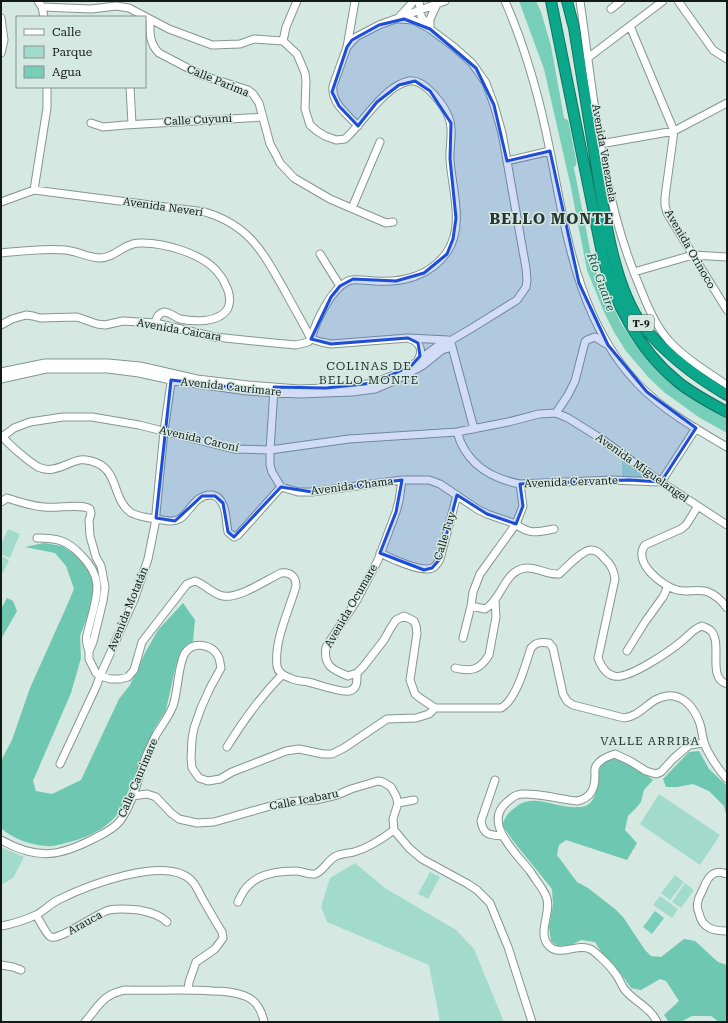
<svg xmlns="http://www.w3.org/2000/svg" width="728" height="1023" viewBox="0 0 728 1023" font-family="'Roboto Serif',serif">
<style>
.green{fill:#a2dbcb}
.forest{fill:#6ec7b0}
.water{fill:#77cfb9}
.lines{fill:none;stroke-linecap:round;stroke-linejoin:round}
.river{stroke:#77cfb9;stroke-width:9}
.minor-casing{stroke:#859691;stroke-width:9}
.highway-casing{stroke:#0e7563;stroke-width:12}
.minor{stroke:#fff;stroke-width:7}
.highway{stroke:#0ca68b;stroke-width:10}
.marked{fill:#1d4ed8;fill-opacity:0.2;stroke:#1d4ed8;stroke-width:3;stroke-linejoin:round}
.labels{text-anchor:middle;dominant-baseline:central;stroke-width:3;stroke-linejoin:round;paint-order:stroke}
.shield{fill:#d5e8e2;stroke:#4d5855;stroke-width:1}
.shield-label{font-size:10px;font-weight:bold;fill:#131a18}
.street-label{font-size:11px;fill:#131a18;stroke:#d5e8e2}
.water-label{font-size:12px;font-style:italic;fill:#125b4c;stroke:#d5e8e2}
.neighbourhood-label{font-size:12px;letter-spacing:1px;fill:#263531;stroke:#d5e8e2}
.district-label{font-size:15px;font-weight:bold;letter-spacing:1px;fill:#263531;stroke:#d5e8e2}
</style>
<rect width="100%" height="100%" fill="#d5e8e2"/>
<!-- green -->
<path class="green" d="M622 460 652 478H622Z
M8 529 20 534 10 558 1 554V545Z
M1 556 9 560 1 577Z
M659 794 720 835 700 865 640 824Z
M1 847 24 857 13 878 1 885Z
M355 863 385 888 456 930 474 949 504 1022H440L429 965 327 922 321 907 330 878Z
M430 872 440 877 428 899 418 894Z
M675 875 684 882 670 900 661 893Z
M685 883 694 890 681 908 672 902Z
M660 896 678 909 672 918 653 905Z"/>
<!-- forest -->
<path class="forest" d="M44 543 62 546 81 558 93 575 95 587 89 612 80 636 81 658 71 693 33 781 36 791 52 794 81 780 119 699 130 685 145 653 158 630 183 603 195 620 193 641 183 651 176 665 166 710 154 729 120 811C105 831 86 838 62 844 57 845 52 847 47 846 30 845 13 839 1 828V761L12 740 30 688 65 610 74 589 66 566 55 553 25 547Z
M7 598 13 601 17 611 1 639V609Z
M699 751 709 769 727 786V818L724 806 709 791 693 784 677 787H666L663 779 689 752Z
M612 757C627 762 641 770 653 780L644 790 641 802 636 808 628 816 625 830 637 843 627 860 566 840 559 845 557 855 577 882 588 888 615 909 623 917 645 950 651 956 661 957 684 939 695 941 718 962 727 965V1022H719L711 1016H692L680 1022H669L664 1015 679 1001 666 981 660 979 641 990 631 988 619 971 606 960 595 942 581 940 571 945 558 946 551 941 549 927 553 905 552 889 514 842 502 825C507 814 508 813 517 806 534 793 557 809 577 807 579 807 583 807 586 806 602 797 593 777 602 765 605 762 609 759 612 757Z"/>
<!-- water -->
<path class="water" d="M519 1H536L541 12 551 46 568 140 577 183 593 265 621 323 634 343 661 373 705 405 727 418V433L700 418 682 405 665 393 649 378 626 351 614 332 604 312 587 270 570 183 544 69Z
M655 911 664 918 652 934 643 927Z"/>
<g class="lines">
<!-- river -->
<path class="river" d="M564 123 572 163"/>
<defs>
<path id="minor" d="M38 1 42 7 44 17
M505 1C526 49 540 100 550 151 566 233 578 321 638 384 663 410 696 429 727 447
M580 1C594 97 601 195 639 285 647 305 655 325 669 341 686 359 707 372 727 385
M678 1 713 50 727 59
M42 7 91 9 116 6 129 8 169 29 212 45 240 44 254 39 283 41 297 54 305 73 306 81 305 109 310 125 317 131 325 136 336 140 345 139C363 123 384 86 409 81 424 78 444 105 449 118 454 131 449 146 450 160 452 189 465 226 447 252 431 276 402 283 375 281 366 281 356 278 348 281 331 289 316 321 311 339
M611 9 621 1
M400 16 414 1
M1 18 4 40 1 53
M399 19 413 20 427 27
M150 20C150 33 149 43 159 53L201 75 248 90 253 94 259 103 270 144 275 153 280 163 294 178 330 199 386 223 393 222
M630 26 674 131 665 197V205L667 213 727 310
M430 29V19L437 4
M283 41 286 27 297 1
M347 47 355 1
M589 57 663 1
M130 87 132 124
M91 123 103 127 125 125 263 117
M358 126C347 114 331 103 333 86L347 47 356 37 379 25 445 1
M600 144 674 131 727 103
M507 161 550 151
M34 190 47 108V87
M1 202 34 190 205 212C251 226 264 254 286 293 294 308 303 323 311 339L321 342 331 344 408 338 448 340
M352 208 380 142
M1 253C22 251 44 248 65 250 77 251 89 258 100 258 115 258 124 243 139 243 163 242 205 254 219 274 222 277 224 281 225 284 229 291 231 300 228 308 220 323 194 322 180 319 175 317 169 312 164 312 158 313 156 319 155 323
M320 254 340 286
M634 272 693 255 727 257
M1 325 12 319 26 315 33 316 40 318 77 317 97 324 105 325 123 321 155 323 215 337 274 343 296 345 308 342 311 339
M410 339C421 342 423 352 418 360
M451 343 474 429
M1 372 45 363H108L140 366 197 379 248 385 299 389 351 387 373 383 394 375 411 366 439 345 450 341 472 328 517 300 526 287 527 280 526 268 502 133 494 105 486 83 472 63 454 47 430 29 421 16 419 1
M1 379 46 369H108L139 373 171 380 197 384 247 391 299 394 352 392 375 389 396 380 422 366 442 350 452 347
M274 389 270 450V465L272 472 281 487
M556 413 568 395 575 381 585 342 587 340 595 337 606 344
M457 432C466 464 490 478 520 484L612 480 659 482
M1 435C9 445 27 460 38 467 42 469 48 470 53 469 71 466 76 454 97 463 118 472 113 499 130 512 138 518 159 519 169 521 173 521 177 521 181 518 191 510 196 494 212 495 217 496 221 500 223 505 227 514 226 523 228 532L234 537 238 535 281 487 298 492H312L402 480H429L440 484 477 509 487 514 516 524 523 506 520 484
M1 438 14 428 30 422 63 417H92L139 425 234 449 270 450 349 439 457 432 508 422 539 414 556 413 568 418 600 438 661 482 727 525
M402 480 399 501 396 512 378 560 357 600 326 647C323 666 333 670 348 676L357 673 363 667 384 640 390 629 396 620 404 616 414 621 416 626 417 633 410 680 415 694 420 698 435 708H501C517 699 525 665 531 648 536 642 541 642 549 643L553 648 563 694 567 701 573 705 624 718C642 716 649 698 667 696 684 694 695 709 700 724 702 730 702 736 704 742 707 753 719 770 727 779
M661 482 696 428
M1 502 7 498C19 502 31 506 44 507 56 509 81 503 90 509L91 514 89 520 90 536 96 557 101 566 105 587 103 601 93 642 89 651V659L96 673 100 676 111 679H120L128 677 134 670 142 642 187 584 195 581C205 584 212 594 223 596 239 599 266 580 281 573 291 572 296 577 296 586 289 611 274 640 277 666 278 673 284 676 290 678 295 681 302 681 308 682 317 684 341 693 349 691 358 689 357 680 357 673
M698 506 686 525 681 529 645 545C632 562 662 586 677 590 687 593 698 588 708 592 716 595 722 601 727 608
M554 529C538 532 529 535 516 524L480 574 473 592 471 606 485 609C502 600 504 570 526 568 537 567 547 575 559 574 566 568 582 550 591 550 596 550 601 554 604 558 611 564 614 570 615 579L598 658C601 666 605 674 614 676 628 680 670 651 682 641 689 635 693 629 702 626 704 627 708 628 710 630 724 642 706 678 727 684
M37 538C57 538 67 540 81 555 106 580 96 597 89 627 86 638 85 640 89 651
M380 553C390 558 422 573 432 568 436 567 438 562 440 559L457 495
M463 638 471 606
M627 651 645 622 663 597 668 586
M455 668C471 672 480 670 489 655L496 617 495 601
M227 747C243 721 261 696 282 675
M60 764 96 687 100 676 134 600 148 559 155 524 164 431 172 376
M495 780 481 821C483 835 490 835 502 836
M132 796 147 794 156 797 171 813 179 819 197 823 214 822 284 802 316 800 337 795 351 789 378 781 383 782 391 787 396 796 398 803 393 819 394 830
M398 803 414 800
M394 830 409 848 422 859 468 884 477 890 490 903 508 947 532 1022
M1 840C37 860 59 857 95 838 103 834 114 829 120 821 134 802 138 776 147 754 150 748 153 741 156 735 162 725 169 716 173 706 178 692 178 664 185 653 193 641 212 644 218 656 220 659 220 664 221 668L210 688 201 708 194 728 192 739 191 758 192 768 199 778 208 781 220 779 232 772 286 751 299 749 323 754H332L344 748 387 719 416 718 429 714 435 708
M727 874C722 872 717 871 713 874 708 877 706 882 704 887 702 892 699 896 698 901 697 905 697 909 699 913 702 928 713 931 727 931
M238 902C241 895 244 889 250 884 261 873 281 871 296 871 302 871 309 875 315 874 322 872 327 862 333 858 339 853 347 854 354 852 368 848 382 839 394 830
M36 915C39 919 47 936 51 937 61 940 95 914 109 910 118 908 130 909 139 910 150 912 160 915 167 922
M1 926C13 924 25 920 36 915 44 911 50 904 58 900 86 886 165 855 191 880 196 885 199 892 202 898 209 910 215 921 222 932L223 938 215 949 196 962 189 982 188 990
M1 965 13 967 21 970
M85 1022C99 1006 103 994 125 990 154 991 183 989 212 991 222 991 235 992 245 996 256 1000 262 1011 264 1022
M657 1022C650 1007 635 1002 625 990 621 985 619 977 614 972 611 967 595 951 590 949 577 943 560 957 549 946 536 933 553 911 546 896 542 887 535 879 530 871 516 853 482 823 507 802 510 800 513 796 517 795 529 791 563 800 577 801 591 798 595 789 595 775 595 772 594 769 596 766 600 759 608 756 615 754L630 761 646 771 656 774 661 772 673 759 689 745 704 743"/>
<path id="highway" d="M551 1 602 253C613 302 639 350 678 382 693 394 710 403 727 412
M567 1 574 28C581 73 589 118 596 163 604 212 613 286 643 326 666 354 696 377 727 395"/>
</defs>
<!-- minor casing -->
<use href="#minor" class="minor-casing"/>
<!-- highway casing -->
<use href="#highway" class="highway-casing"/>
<!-- minor -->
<use href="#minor" class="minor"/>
<!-- highway -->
<use href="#highway" class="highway"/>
</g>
<!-- marked area -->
<path class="marked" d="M404 19 430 29 476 68 494 105 507 161 550 151 579 283 608 345 647 392 696 428 661 482 629 480 520 484 523 506 516 524 487 514 457 495 440 559 432 568 424 570 380 553 396 512 402 480 312 492 281 487 234 537 228 532 223 503 215 496H202L175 521 156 518 171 380 274 392V387L326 388 373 383 411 366 420 356 418 343 408 338 331 344 311 339 331 297 340 286 353 279 396 281 424 273 447 254 453 239 456 218 450 159 451 123 430 91 415 81 399 85 377 102 358 126 339 106 332 92 347 47 352 40 379 25Z"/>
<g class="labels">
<!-- shield labels -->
<rect class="shield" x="628" y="315" width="26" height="16" rx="3"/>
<g class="shield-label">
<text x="641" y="323">T-9</text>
</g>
<!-- street labels -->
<g class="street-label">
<text transform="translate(218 81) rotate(22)">Calle Parima</text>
<text transform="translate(198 120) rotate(-3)">Calle Cuyuní</text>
<text transform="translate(604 153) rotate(80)">Avenida Venezuela</text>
<text transform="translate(163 207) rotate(8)">Avenida Neverí</text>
<text transform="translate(690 249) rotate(60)">Avenida Orinoco</text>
<text transform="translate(179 330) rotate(10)">Avenida Caicara</text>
<text transform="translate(231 387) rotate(6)">Avenida Caurimare</text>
<text transform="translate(199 439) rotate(13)">Avenida Caroní</text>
<text transform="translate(642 468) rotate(35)">Avenida Miguelangel</text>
<text transform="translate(571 482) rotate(-2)">Avenida Cervante</text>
<text transform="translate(352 486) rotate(-7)">Avenida Chama</text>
<text transform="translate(445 536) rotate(-73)">Calle Tuy</text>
<text transform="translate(351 606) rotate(-60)">Avenida Ocumare</text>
<text transform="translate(128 609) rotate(-68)">Avenida Motatán</text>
<text transform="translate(138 778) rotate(-67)">Calle Caurimare</text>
<text transform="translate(304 800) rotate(-11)">Calle Icabaru</text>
<text transform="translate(85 923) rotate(-29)">Arauca</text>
</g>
<!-- water labels -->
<g class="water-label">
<text transform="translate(601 282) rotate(70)">Río Guaire</text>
</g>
<!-- neighbourhood labels -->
<g class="neighbourhood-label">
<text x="369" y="366">COLINAS DE<tspan x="369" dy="14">BELLO MONTE</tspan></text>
<text x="650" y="741">VALLE ARRIBA</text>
</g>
<!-- district labels -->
<g class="district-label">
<text x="552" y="219">BELLO MONTE</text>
</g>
</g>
<!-- border -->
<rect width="728" height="1023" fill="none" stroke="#131a18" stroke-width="4"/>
<!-- legend -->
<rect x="16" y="16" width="130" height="72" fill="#d5e8e2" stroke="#879691"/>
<rect x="24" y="29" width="20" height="6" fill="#ffffff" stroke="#879691"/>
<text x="52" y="36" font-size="12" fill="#131a18">Calle</text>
<rect x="24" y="46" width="20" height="12" fill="#a2dbcb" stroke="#879691"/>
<text x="52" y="56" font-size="12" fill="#131a18">Parque</text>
<rect x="24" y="66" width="20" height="12" fill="#77cfb9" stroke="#879691"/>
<text x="52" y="76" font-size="12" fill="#131a18">Agua</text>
</svg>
